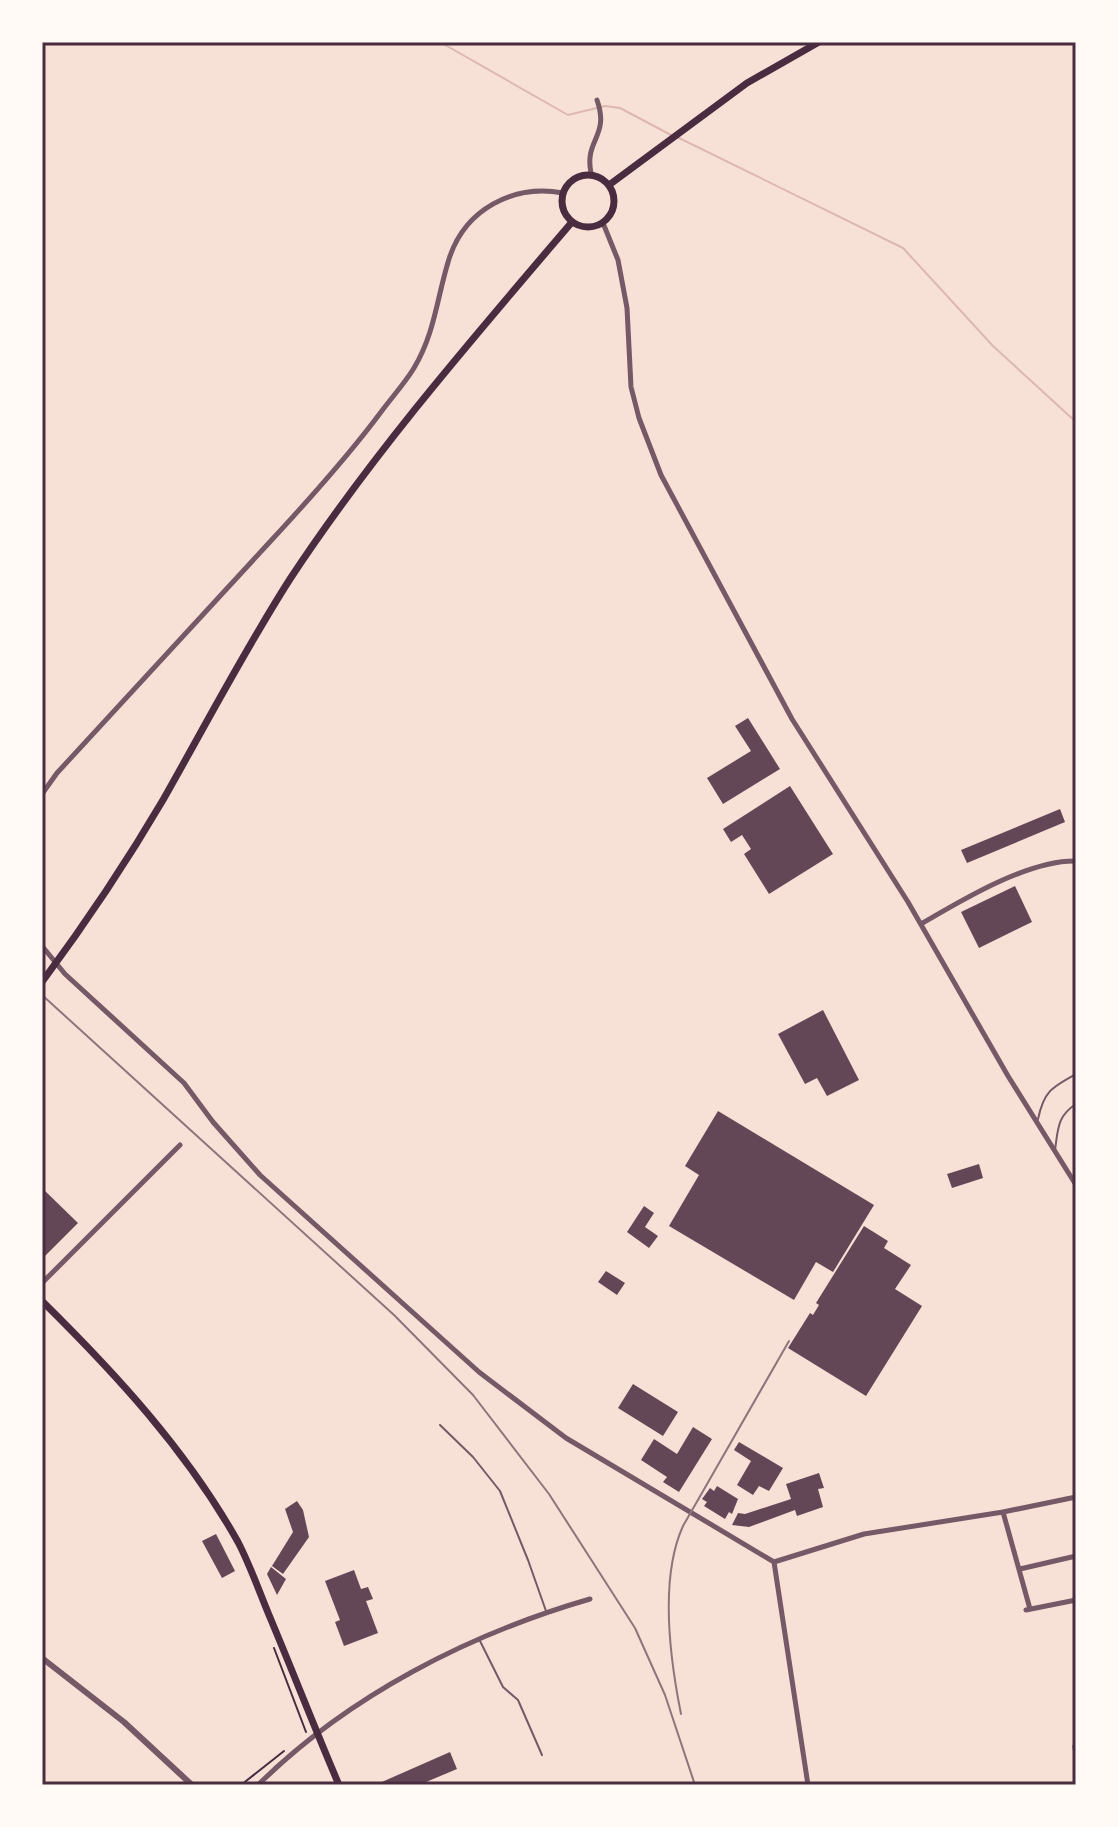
<svg xmlns="http://www.w3.org/2000/svg" width="1118" height="1827" viewBox="0 0 1118 1827" font-family="'PT Sans',sans-serif">
<style>
.lines{fill:none;stroke-linecap:round;stroke-linejoin:round}
.stream{stroke:#dcb8b0;stroke-width:2}
.building{fill:#644757}
.path{stroke:#4a2c40;stroke-width:2}
.service{stroke:#755966;stroke-width:2}
.minor{stroke:#755966;stroke-width:5}
.tertiary{stroke:#755966;stroke-width:6}
.secondary{stroke:#4a2c40;stroke-width:7}
.rail{stroke:#8f747c;stroke-width:2}
.neatline{fill:none;stroke:#4a2c40;stroke-width:3}
</style>
<rect width="100%" height="100%" fill="#f7e1d7"/>
<g class="lines">
<!-- stream -->
<path class="stream" d="M440 42 568 115 605 106 620 108 671 135
M677 137 903 248 993 346 1076 422"/>
</g>
<!-- building -->
<path class="building" d="M748 718 780 769 723 804 707 778 751 751 735 726Z
M790 786 833 854 769 894 744 854 751 849 742 835 731 842 723 829Z
M1060 809 1065 822 967 863 961 850Z
M1015 886 1032 922 979 948 961 912Z
M823 1010 859 1080 827 1096 817 1078 805 1084 778 1034Z
M718 1111 874 1205 833 1272 816 1262 794 1300 669 1226 699 1175 685 1166Z
M979 1164 983 1178 952 1188 947 1174Z
M42 1188 78 1223 42 1259Z
M644 1206 654 1213 645 1227 658 1236 649 1248 627 1232Z
M864 1226 888 1241 884 1248 911 1265 895 1289 922 1306 866 1396 788 1348 810 1313 813 1315 819 1305 816 1303Z
M606 1271 625 1283 617 1295 598 1282Z
M633 1384 678 1412 663 1436 618 1408Z
M693 1427 712 1439 679 1492 663 1482 667 1477 641 1460 654 1439 677 1454Z
M739 1442 783 1468 769 1491 759 1486 753 1495 737 1485 751 1461 734 1450Z
M819 1473 824 1488 818 1489 823 1507 797 1516 795 1510 749 1527 732 1525 738 1513 745 1514 791 1499 786 1484Z
M717 1486 738 1499 732 1514 729 1512 725 1519 704 1506 707 1502 702 1499 710 1488 714 1491Z
M297 1501 303 1510 309 1537 283 1574 272 1566 293 1532 285 1509Z
M216 1534 235 1571 222 1578 202 1541Z
M271 1567 286 1579 277 1595 267 1574Z
M354 1570 361 1589 368 1587 373 1599 366 1601 378 1633 344 1646 335 1622 340 1620 325 1581Z
M450 1752 457 1769 419 1785H375Z"/>
<g class="lines">
<!-- path -->
<path class="path" d="M274 1648 306 1732
M241 1785 284 1751"/>
<!-- service -->
<path class="service" d="M1038 1119C1044 1091 1052 1087 1076 1074
M1055 1150C1058 1130 1057 1116 1076 1104
M440 1425 473 1457 500 1491 528 1560 546 1611
M480 1641 503 1687 518 1700 542 1755"/>
<!-- minor -->
<path class="minor" d="M591 173C584 139 610 137 597 100
M603 223 618 260 627 308 631 387 639 418 661 475 792 719 908 902 1008 1076 1076 1185
M42 794 57 773C127 697 197 621 267 545 307 502 346 459 381 412 392 397 405 383 414 368 435 333 437 297 449 259 465 209 513 184 563 193
M921 924C962 900 1028 860 1076 861
M42 946 65 974 184 1083 213 1122 260 1175 479 1372 566 1438 774 1562
M42 1283 180 1145
M1003 1512 1030 1609
M774 1562 864 1534 1003 1512 1076 1497
M774 1562 808 1785
M1020 1569 1076 1556
M1026 1610 1076 1600
M258 1785C348 1696 469 1634 590 1599"/>
<!-- tertiary -->
<path class="tertiary" d="M42 1658 124 1722 192 1785"/>
<!-- secondary -->
<path class="secondary" d="M562 201a26 26 0 1 1 52 0a26 26 0 1 1-52 0Z
M609 185 747 83 819 42
M42 982C85 924 126 863 163 800 205 726 244 651 290 579 373 453 474 337 572 222
M42 1301C116 1374 187 1451 238 1542 250 1565 259 1591 269 1615 293 1672 315 1729 339 1785"/>
<!-- rail -->
<path class="rail" d="M42 995 394 1315 473 1395 549 1494 635 1628 665 1695 695 1785
M681 1714C670 1659 659 1579 683 1526L789 1341
M1073 1746 1076 1761"/>
</g>
<!-- border -->
<rect width="1118" height="1827" fill="none" stroke="#fffaf5" stroke-width="88"/>
<rect x="44" y="44" width="1030" height="1739" class="neatline"/>
</svg>
